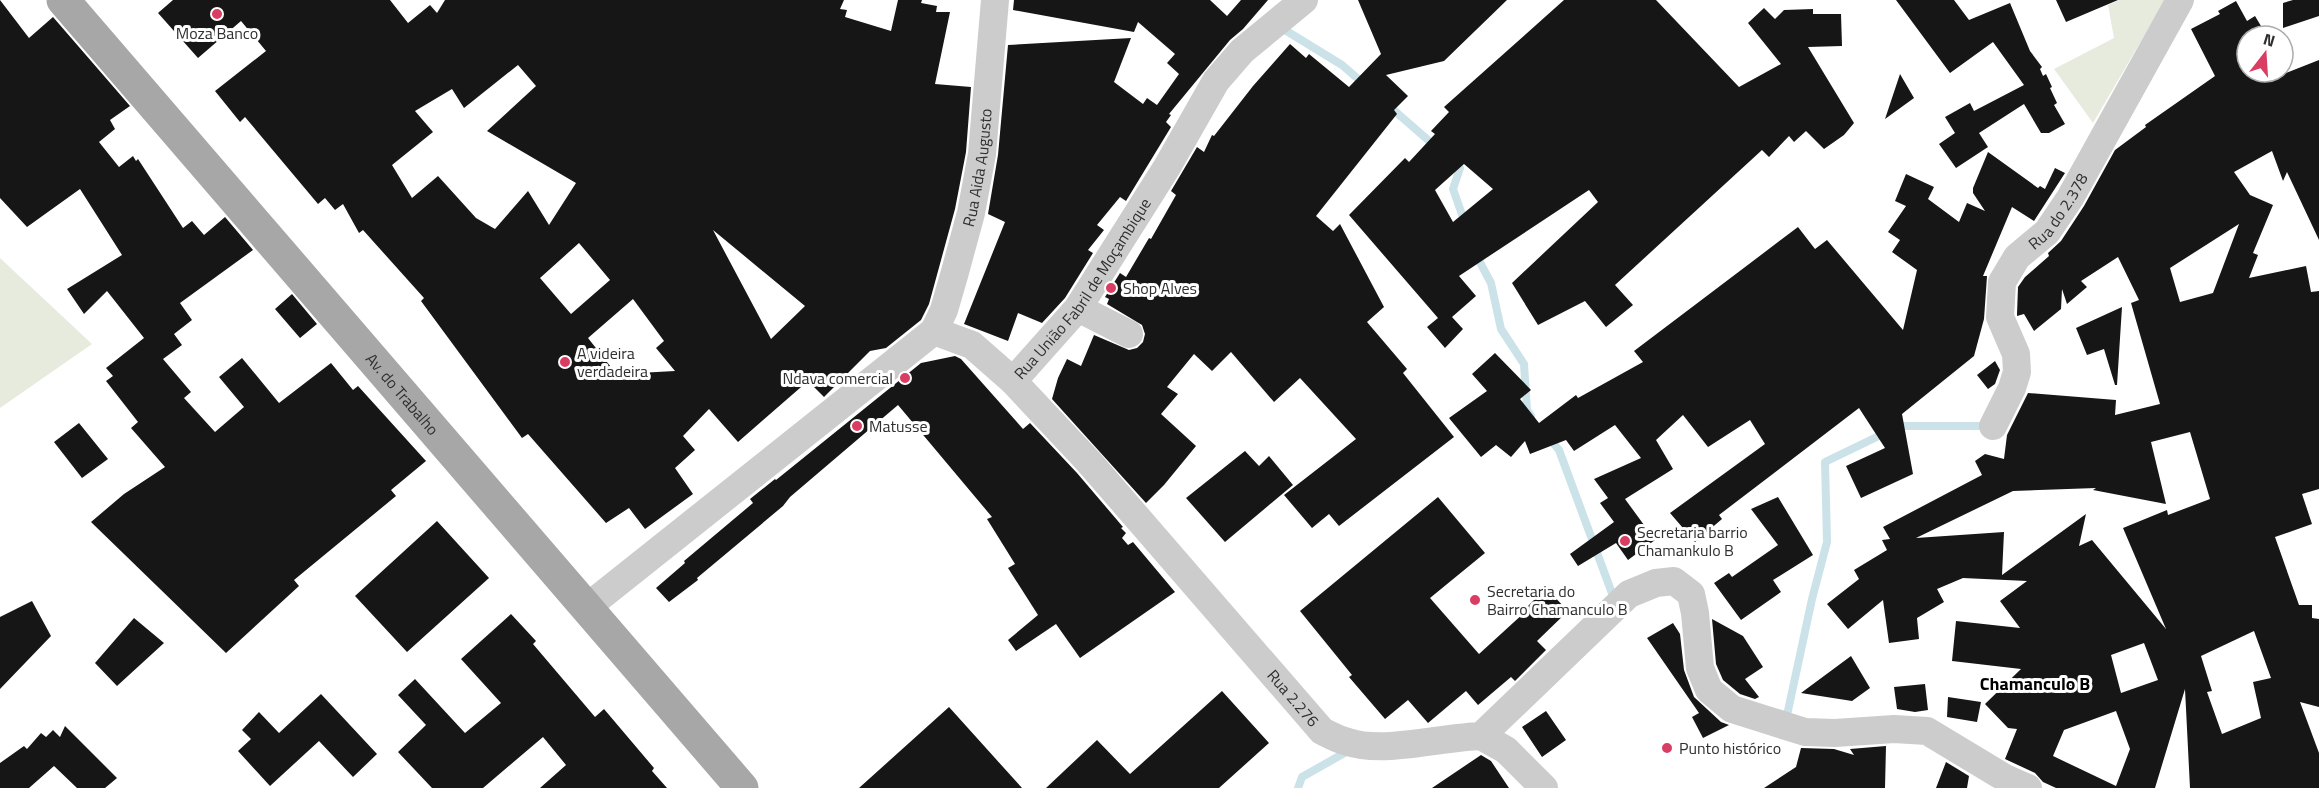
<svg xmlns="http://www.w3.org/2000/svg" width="2319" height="788" viewBox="0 0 2319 788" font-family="'Titillium Web',sans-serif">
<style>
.green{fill:#e7ebdd}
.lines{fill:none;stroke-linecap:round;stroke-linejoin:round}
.stream{stroke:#cbe2e9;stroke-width:8}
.building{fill:#161616;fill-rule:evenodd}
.minor{stroke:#ccc;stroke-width:28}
.major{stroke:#a7a7a7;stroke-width:33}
.poi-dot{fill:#d93d61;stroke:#fff;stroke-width:2}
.labels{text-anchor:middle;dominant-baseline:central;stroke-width:6;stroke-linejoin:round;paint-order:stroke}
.poi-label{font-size:16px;fill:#2f2f2f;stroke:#fff;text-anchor:start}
.street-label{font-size:16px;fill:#2f2f2f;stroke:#fff}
.neighbourhood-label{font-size:18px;font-weight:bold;fill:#000;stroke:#fff}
</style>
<rect width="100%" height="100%" fill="#fff"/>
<!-- green -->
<path class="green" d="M2119 0H2165L2093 123 2054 69 2114 38 2108 5Z
M0 258 92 344 0 408Z"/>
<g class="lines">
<!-- stream -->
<path class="stream" d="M1280 27 1342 65 1364 84
M1389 106 1436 147
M1454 163 1460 168 1453 189 1465 223
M1476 255 1491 283 1501 329 1524 364 1527 410 1531 416
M1896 428 1901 426H1987L1988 424
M1548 437 1559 450 1613 596
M1786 720 1812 599 1827 542 1825 462 1885 433
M1298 788 1302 777 1348 751"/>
</g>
<!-- building -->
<path class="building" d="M0 0 29 38 53 17 130 106 110 120 115 129 99 142 119 167 133 156 136 161 138 159 183 228 192 221 204 235 225 217 253 250 180 303 192 320 174 334 182 345 163 359 191 392 184 398 215 432 244 407 219 377 242 358 279 403 331 363 353 390 358 386 426 461 391 490 396 496 294 580 299 586 226 653 91 522 124 494 165 467 131 428 138 422 106 381 113 376 106 368 144 338 107 291 84 314 67 289 122 255 80 189 27 227 0 198Z
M173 0H390L408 23 430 5 437 13 445 0H844L840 9 847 10 845 17 891 31 898 0H922L921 3 937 6 936 12H950L935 84 971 87 966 152 955 209 929 304 921 320 886 348 870 351 824 397 808 381 738 442 709 409 683 436 695 450 675 468 693 494 645 529 629 508 606 523 528 434 522 438 421 301 424 298 363 230 359 233 343 204 335 210 325 198 318 204 245 117 240 122 215 91 266 51 241 21 198 58 158 13ZM518 65 536 86 487 131 576 183 549 225 528 191 495 229 476 218 438 176 412 198 392 165 433 132 415 111 452 89 464 108ZM713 230 805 306 771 339ZM579 243 610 280 571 314 540 278ZM633 299 664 341 656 348 675 371 620 374 618 376 588 338Z
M1014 0H1210L1227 16 1241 0H1268L1243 29 1230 40 1169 114 1171 115 1166 122 1171 127 1126 201 1120 197 1097 225 1104 230 1088 250 1093 253 1065 298 1042 323 1018 313 1008 341 964 324 1005 222 988 214 998 155 1008 45 1131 38 1114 82 1143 104 1147 98 1157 105 1179 74 1167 63 1175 54 1138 22 1134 32 1013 10Z
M1358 0H1507L1444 61 1386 75 1408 96 1394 110 1397 114 1316 216 1333 231 1340 224 1384 307 1367 322 1407 369 1403 373 1454 437 1339 526 1329 514 1312 528 1284 495 1356 439 1300 378 1274 402 1231 352 1212 371 1194 354 1167 387 1178 394 1161 414 1196 446 1164 485 1146 503 1052 399 1058 378 1067 359 1081 366 1094 335 1129 350 1137 348 1143 342 1145 334 1142 325 1107 304 1109 299 1105 297 1120 273 1126 277 1149 238 1151 239 1176 195 1171 191 1197 147 1204 152 1212 135 1214 136 1253 86 1290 44 1306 58 1309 54 1349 87 1381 54Z
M1564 0H1656L1739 87 1781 64 1748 23 1764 8 1775 19 1784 10 1813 9V14H1841L1842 46 1808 47 1854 123 1844 135 1824 149 1806 131 1794 142 1789 136 1769 157 1762 150 1615 285 1633 305 1606 327 1585 301 1538 325 1512 283 1598 202 1589 190 1459 276 1476 296 1452 317 1463 329 1445 348 1427 327 1438 318 1349 215 1405 158 1409 162 1435 134 1431 131 1449 112 1444 107ZM1464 164 1493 189 1453 222 1435 190Z
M1896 0H1954L1969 20 2010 3 2030 51 2042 67 2040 69 2043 76 2046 74 2052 87 2050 88 2057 103 2054 105 2065 124 2049 133H2041L2024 104 1979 133 1988 147 1956 168 1939 144 1955 133 1945 117 1970 103 1974 111 2024 85 1993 42 1950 73Z
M2056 0H2118L2066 22Z
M2293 0H2319V16L2283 28V3Z
M2236 1 2247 21 2255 16 2267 36H2247V72H2283V65L2286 73 2319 60V240L2287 172 2283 181 2272 151 2234 172 2250 195 2273 205 2253 253 2258 255 2249 278 2306 266 2311 292 2319 291V489L2302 494 2312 524 2275 537 2299 605H2312V618L2319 619V707L2300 702 2319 753V788H2190L2185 689 2155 788H2056L2043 782 2035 773 2005 759 2017 729 2008 728 1985 704 2021 669 1952 661 1956 621 2020 628 2000 601 2027 581 1963 578 1937 589 1944 602 1917 618 1919 639 1889 643 1883 600 1848 629 1827 604 1859 579 1854 570 1887 550 1882 540 1890 539 1883 527 1982 475 1975 461 1985 454 2004 459 2007 435 2028 393 2116 400 2115 415 2160 404 2131 303 2139 300 2118 257 2081 281 2087 287 2067 304 2062 289 2061 309 2034 331 2024 314 2017 316V314L2018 287 2025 277 2049 256 2048 253 2061 241 2084 206 2115 150 2146 127 2145 125 2215 76 2191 29 2220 14 2218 11ZM2239 224 2213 293 2180 302 2170 268ZM2190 432 2210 499 2168 515 2167 510 2123 528 2166 629 2092 540 2079 546 2086 514 2002 575 2004 532 1916 538 2013 491 2096 488 2093 490 2166 504 2151 442ZM2254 631 2271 678 2253 682 2261 718 2222 734 2207 692 2212 691 2201 656ZM2144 643 2158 680 2121 693 2111 655ZM2116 711 2130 749 2116 786 2053 756 2064 730Z
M1900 74 1914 98 1885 119Z
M1988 152 2038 188 2040 186 2045 189 2055 168 2065 173 2034 221 2012 207 1983 276H1987L1984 319 1974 356 1902 414 1913 474 1861 498 1846 466 1885 448 1859 408 1719 515 1722 519 1695 542 1670 513 1765 444 1750 420 1708 447 1683 415 1656 440 1673 469 1625 499 1655 540 1628 560 1616 543 1578 566 1570 554 1614 522 1600 503 1608 498 1594 479 1641 458 1615 425 1574 451 1566 440 1530 454 1525 441 1511 457 1496 445 1481 457 1449 418 1487 391 1472 374 1495 353 1531 390 1520 399 1539 423 1576 395 1578 398 1643 362 1634 351 1798 227 1815 249 1827 240 1903 330 1917 270 1892 252 1900 240 1888 232 1906 206 1895 201 1906 174 1934 187 1928 199 1959 222 1967 203 1985 211 1973 193V188Z
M292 294 317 324 300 338 275 309Z
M2122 307 2117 385H2115L2104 349 2087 355 2076 328Z
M955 356 961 359 1023 429 1030 423 1077 473 1123 527 1121 528 1126 533 1122 538 1128 545 1133 542 1175 592 1080 658 1056 624 1016 651 1008 640 1038 615 1008 568 1015 564 987 519 992 517 898 405 790 497 783 506 697 578 698 580 669 602 656 588 685 563 684 561 753 503 750 499 775 479 776 480 921 363Z
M1995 361 2000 370 1995 384 1988 389 1977 375Z
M79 423 108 459 82 478 54 442Z
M1245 451 1259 466 1269 456 1293 485 1225 542 1186 498Z
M1438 497 1485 553 1430 598 1479 654 1525 612 1523 611 1546 588 1568 611 1537 641 1546 650 1515 681 1511 677 1478 705 1466 691 1428 723 1408 700 1385 719 1349 677 1352 675 1300 611Z
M1778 497 1813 555 1773 580 1781 592 1741 620 1714 583 1729 573 1732 577 1778 545 1751 509Z
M437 521 489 578 407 652 355 596Z
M32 601 51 636 0 689V617Z
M511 614 536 641 533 644 595 717 604 709 654 768 652 771 667 788H540L566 765 543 737 483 788H432L398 752 426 725 398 695 415 679 465 733 501 703 461 659Z
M134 618 164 643 117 686 95 663Z
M1712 619 1743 636 1763 667 1745 679 1759 697 1755 699 1740 694 1723 680 1716 664Z
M1673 623 1680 634 1684 670 1694 697 1721 722 1729 725 1703 738 1692 717 1699 713 1647 638Z
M1851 656 1870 688 1852 701 1801 693Z
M1925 684 1928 710 1915 712 1897 709 1894 687Z
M1222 691 1269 743 1219 788H1046L1097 740 1130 774Z
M321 694 377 754 353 777 319 741 270 786 238 751 251 739 242 730 259 712 279 733Z
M1948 697 1981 702 1977 722 1947 717Z
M949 707 1022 788H859Z
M1546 711 1566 740 1542 757 1522 727Z
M65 726 117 778 105 788H77L54 766 29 788H0V763L24 746 27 749 41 733 46 737 53 730 60 737Z
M1886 746 1885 788H1764L1796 767 1801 748 1834 749 1854 755 1850 749Z
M1481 755 1491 761 1509 788H1432Z
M1946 762 1969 776 1967 788H1936Z"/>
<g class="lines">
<!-- minor -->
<g class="minor">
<path d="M1078 308 1129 334"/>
<path id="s1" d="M934 331 944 310 955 272 971 213 982 154 995 0"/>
<path id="s2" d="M1013 381 1078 308 1167 167 1216 81 1242 51 1304 0"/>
<path id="s3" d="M1993 426 2012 388 2017 372 2016 354 2000 317 2002 282 2017 257 2047 232 2070 198 2180 0"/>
<path id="s4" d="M586 608 934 331 972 345 1013 381 1089 462 1322 731C1330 735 1339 740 1348 742 1384 754 1443 737 1481 736L1629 594 1656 583 1674 581 1691 594 1695 613 1700 668 1709 690 1732 709 1805 732 1835 733 1894 729 1927 731 2005 778 2028 788"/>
<path d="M1481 736 1506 750 1544 788"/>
</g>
<!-- major -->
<path class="major" id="s5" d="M63 0 742 788"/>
</g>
<!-- markers -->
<g class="poi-dot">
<circle cx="217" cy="14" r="6"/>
<circle cx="1111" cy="288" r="6"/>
<circle cx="565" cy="362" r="6"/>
<circle cx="905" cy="378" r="6"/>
<circle cx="857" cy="426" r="6"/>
<circle cx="1625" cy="541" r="6"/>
<circle cx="1475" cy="600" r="6"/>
<circle cx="1667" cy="748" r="6"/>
</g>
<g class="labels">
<!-- poi labels -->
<g class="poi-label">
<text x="217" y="33" text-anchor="middle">Moza Banco</text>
<text x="1123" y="288">Shop Alves</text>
<text x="577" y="353">A videira<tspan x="577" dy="18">verdadeira</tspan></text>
<text x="893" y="378" text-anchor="end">Ndava comercial</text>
<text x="869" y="426">Matusse</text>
<text x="1637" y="532">Secretaria barrio<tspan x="1637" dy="18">Chamankulo B</tspan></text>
<text x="1487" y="591">Secretaria do<tspan x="1487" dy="18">Bairro Chamanculo B</tspan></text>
<text x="1679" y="748">Punto histórico</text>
</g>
<!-- street labels -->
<g class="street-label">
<text stroke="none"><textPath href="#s1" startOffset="170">Rua Aida Augusto</textPath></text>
<text stroke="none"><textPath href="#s3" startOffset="244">Rua do 2.378</textPath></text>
<text stroke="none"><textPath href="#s2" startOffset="116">Rua União Fabril de Moçambique</textPath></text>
<text stroke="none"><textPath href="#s5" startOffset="520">Av. do Trabalho</textPath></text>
<text stroke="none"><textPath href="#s4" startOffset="963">Rua 2.276</textPath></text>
</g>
<!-- neighbourhood labels -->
<g class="neighbourhood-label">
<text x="2035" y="683">Chamanculo B</text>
</g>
</g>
<!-- north arrow -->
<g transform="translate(2265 54) rotate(17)"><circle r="28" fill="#ffffff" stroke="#acacac" stroke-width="1.5"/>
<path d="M0-4.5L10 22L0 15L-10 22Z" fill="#d93d61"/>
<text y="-9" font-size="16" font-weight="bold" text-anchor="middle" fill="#2f2f2f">N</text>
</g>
</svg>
